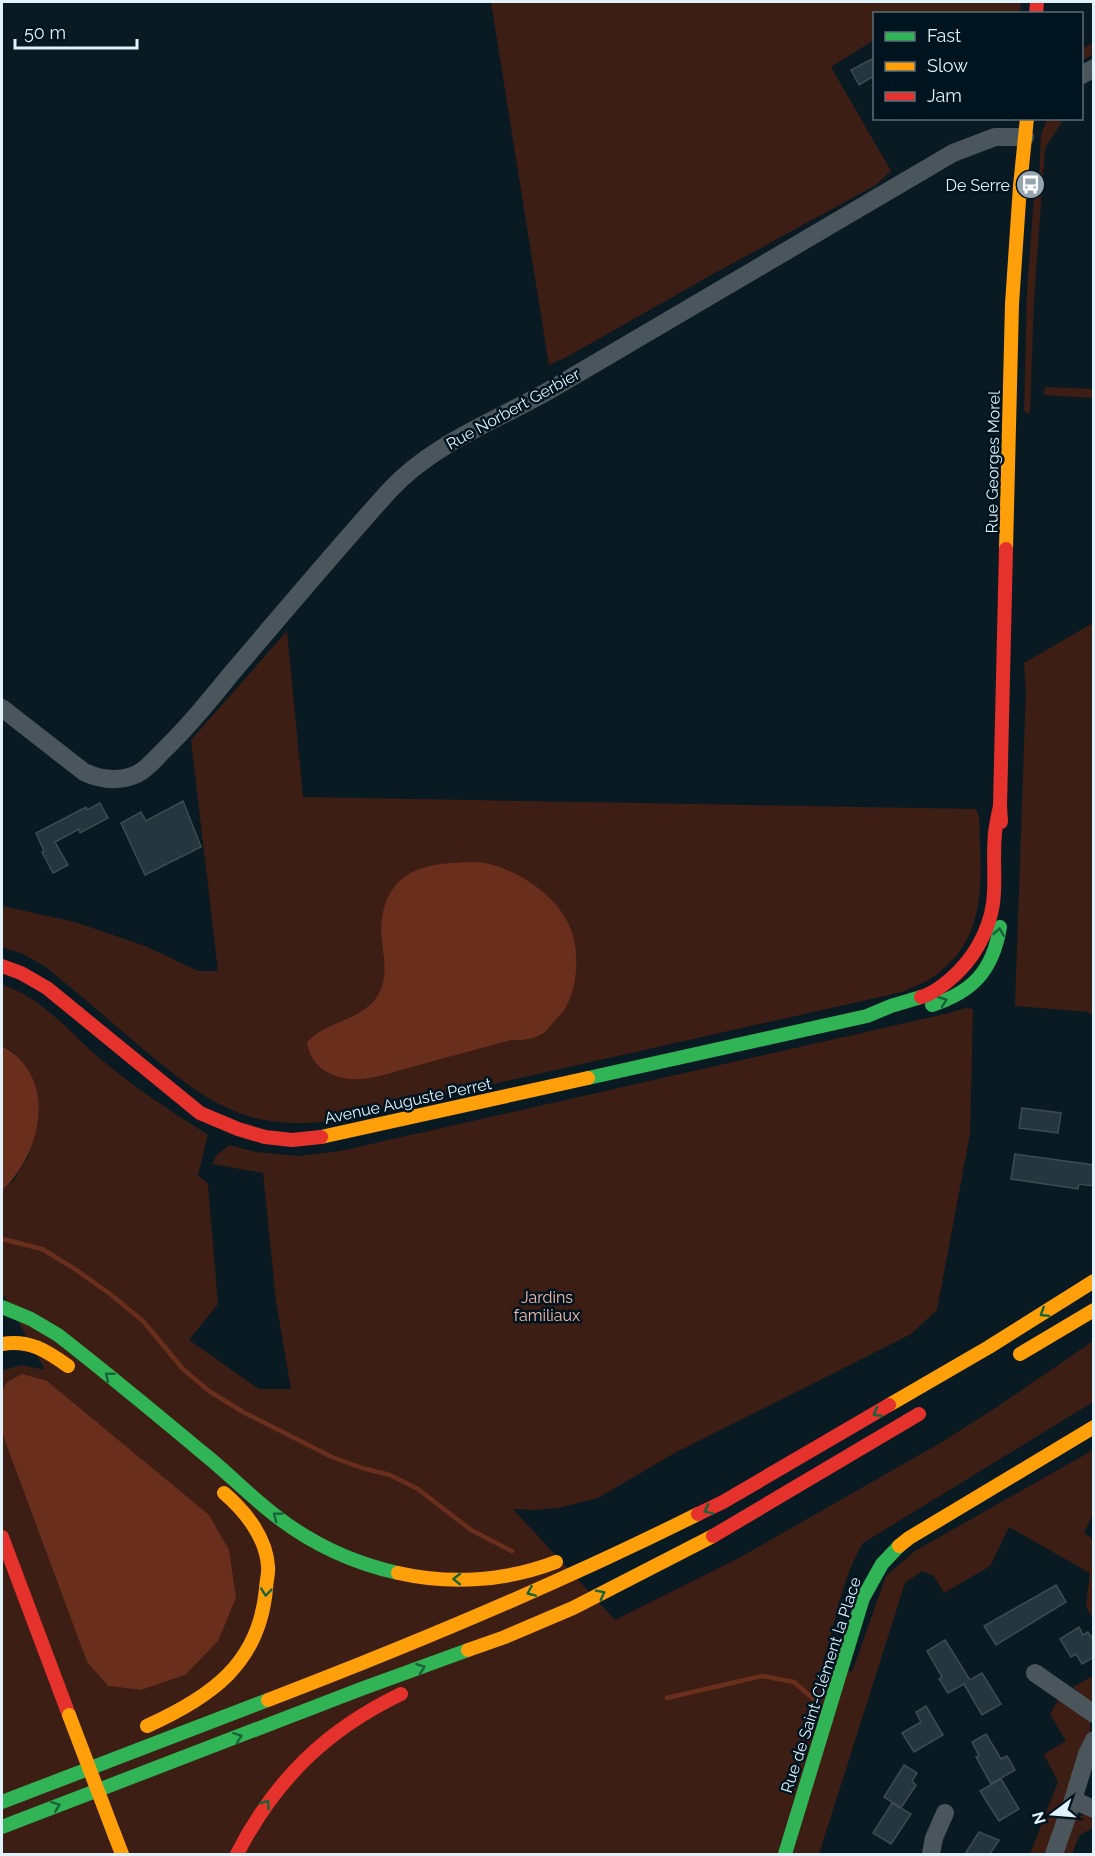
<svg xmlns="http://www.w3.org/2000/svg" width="1095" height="1856" viewBox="0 0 1095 1856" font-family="Raleway,sans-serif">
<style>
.green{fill:#3d1e15}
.water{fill:#6a2e1d}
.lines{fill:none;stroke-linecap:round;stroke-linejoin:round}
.stream{stroke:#6a2e1d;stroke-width:4.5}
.building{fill:#26363e;stroke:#3e4c52;stroke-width:1.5}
.street{stroke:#4a565c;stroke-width:18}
.fast{stroke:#30b455;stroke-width:14}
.slow{stroke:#ff9f0a;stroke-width:14}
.jam{stroke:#e5322d;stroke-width:14}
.slow-bridge{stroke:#ff9f0a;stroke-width:14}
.oneway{stroke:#18643a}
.labels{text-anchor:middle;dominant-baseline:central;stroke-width:5;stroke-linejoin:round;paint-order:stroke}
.poi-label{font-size:16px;fill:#e0f2fc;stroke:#00141f;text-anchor:end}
.street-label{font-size:16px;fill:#e0f2fc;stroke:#00141f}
.park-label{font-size:16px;fill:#f9baa6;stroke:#00141f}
</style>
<rect width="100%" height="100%" fill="#0a1a22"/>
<!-- green -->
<path class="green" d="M491 2H1021L1020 13 874 14V40L831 67 891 171 876 185 713 274 565 358 549 365Z
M1093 43V54L1082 61V49Z
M1047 119H1059L1062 122 1045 148 1034 299 1030 414 1024 411 1027 292 1035 182H1039L1041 135Z
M1045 387 1093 389V398L1044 395Z
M1093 623V1016L1088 1012 1015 1006 1026 690 1024 663Z
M287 631 303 797 976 809 979 816C981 881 990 942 927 981 919 985 910 988 902 992L334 1120C245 1135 201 1097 137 1044 107 1018 76 992 46 967L23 954 2 947V906L75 922 145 946 198 971H218L191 740Z
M2 985C43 997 71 1035 103 1061 137 1089 172 1112 208 1135L198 1175 208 1184 218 1304 189 1340 259 1389H291L276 1301 263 1173 212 1164 217 1155 229 1145 256 1152 298 1156 340 1151 945 1014 966 1008 973 1009 970 1134 937 1310 911 1334 673 1454 598 1498 558 1508 534 1510 513 1509 615 1620 739 1558 942 1442 1000 1405 1093 1341V1402L863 1543C841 1580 836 1622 823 1662L852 1672 886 1576 915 1551 1093 1450V1514L1084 1533 1093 1539V1619L1086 1606 1090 1573 1009 1527 990 1566 944 1593 934 1576 922 1571 905 1583 819 1854H2V1433L87 1662 108 1686 141 1690 185 1675 7 1382 2 1391V1371L4 1370 22 1365 45 1370 2 1292V1191L14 1180 28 1157 39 1114 14 1053 2 1046Z
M1093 1676V1706L1073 1687Z
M1060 1697 1090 1720V1732L1046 1854H1030L1058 1782 1044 1754 1066 1741 1050 1714Z
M1084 1814 1093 1817V1827L1079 1836 1072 1854H1060L1075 1819Z"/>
<!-- water -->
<path class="water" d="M467 862C474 862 482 862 489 864 523 872 564 901 573 936 579 957 577 987 566 1007 563 1012 558 1017 554 1021 551 1025 546 1032 542 1034 532 1040 521 1040 511 1040 478 1049 445 1058 412 1067 393 1072 370 1081 349 1079 327 1076 311 1065 307 1043 322 1022 363 1021 378 995 388 978 384 960 382 942 378 908 390 876 426 867 439 863 453 863 467 862Z
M2 1046C59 1077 42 1153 2 1191Z
M22 1374 47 1381 209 1515 229 1550 236 1598 218 1641 185 1675 141 1690 108 1686 87 1662 2 1433V1391L7 1382Z"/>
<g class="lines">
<!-- stream -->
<path class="stream" d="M2 1239 42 1249 75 1269 110 1294 143 1321 183 1369 209 1391 243 1412 332 1457 362 1468 390 1475 418 1489 471 1530 512 1551
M667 1698 762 1676 794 1682 818 1703 816 1708"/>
</g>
<!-- building -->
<path class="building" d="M874 58V76L859 85 851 70Z
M183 801 201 847 145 875 121 823 141 812 146 821Z
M100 803 108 818 80 833 79 829 55 842 68 865 53 873 42 852 44 851 36 833 86 807 87 810Z
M1022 1108 1061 1113 1058 1133 1019 1128Z
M1015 1154 1094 1165V1186L1079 1184 1078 1189 1011 1179Z
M1056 1585 1066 1602 996 1645 984 1626Z
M1079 1627 1083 1635 1088 1632 1094 1641V1657L1082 1664 1076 1654 1071 1657 1060 1639Z
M945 1640 970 1680 982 1673 1001 1704 982 1715 964 1684 948 1693 939 1679 942 1677 927 1651Z
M926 1706 943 1735 914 1752 902 1733 921 1722 916 1712Z
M986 1734 1001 1759 1007 1756 1015 1770 991 1784 976 1757 979 1756 972 1742Z
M904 1765 917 1773 912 1781 916 1785 901 1808 884 1797Z
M1001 1779 1019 1809 999 1821 980 1791Z
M892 1803 911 1814 891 1844 873 1833Z
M979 1832 999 1840 990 1854H965Z"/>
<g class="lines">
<!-- street -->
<path class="street" d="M1082 75 1094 68
M2 708 84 772C101 780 119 782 137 774 147 769 154 760 162 752 187 728 209 701 231 674 283 613 335 551 389 491 434 442 499 420 555 387 688 309 820 231 953 153L995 137H1025
M1035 1673 1094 1714
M1073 1800 1094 1809
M931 1854 934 1838 945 1813
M1054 1854 1073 1800 1087 1754 1094 1740"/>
<!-- fast -->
<path class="fast" d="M932 1005C973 992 993 970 1000 927
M588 1078 867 1016 891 1006 921 997
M2 1307 31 1319 58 1335C107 1373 155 1413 203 1453 228 1473 250 1496 276 1516 312 1544 353 1563 398 1573
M2 1802 268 1700
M2 1827 361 1689 468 1650
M785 1854 863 1598 882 1564 899 1546"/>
<!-- slow -->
<path class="slow" d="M1006 549 1012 304 1020 186 1027 118
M321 1137 588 1078
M2 1344C29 1339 47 1351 68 1366
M1020 1354 1094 1310
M889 1405 989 1347 1094 1281
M899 1546 909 1538 1094 1427
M398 1573C451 1585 506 1581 556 1562
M468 1650 505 1637 573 1608 713 1536
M268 1700C414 1644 558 1584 698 1514
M147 1726C211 1697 259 1664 266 1589 266 1581 269 1574 268 1566 266 1537 245 1511 224 1493
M115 1836 122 1854"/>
<!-- jam -->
<path class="jam" d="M1036 14 1037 2
M1001 822 1000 806 1006 549
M2 966 21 973 47 988 200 1113 238 1129 265 1137 292 1140 321 1137
M921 997C935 993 949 981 959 971 979 951 993 921 994 893 995 873 993 853 995 833 996 824 998 815 1000 806
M698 1514 723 1502 889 1405
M713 1536 919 1414
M2 1537 69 1715
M237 1854C275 1780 326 1730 401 1694"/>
<!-- slow-bridge -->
<path class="slow-bridge" d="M69 1715 115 1836"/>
</g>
<!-- one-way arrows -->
<defs><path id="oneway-chevron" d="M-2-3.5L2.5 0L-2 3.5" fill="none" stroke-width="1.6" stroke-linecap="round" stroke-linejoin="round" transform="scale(1.5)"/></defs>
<g class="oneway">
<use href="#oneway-chevron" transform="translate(999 932) rotate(-81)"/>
<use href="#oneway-chevron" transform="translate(943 1001) rotate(-20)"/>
<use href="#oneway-chevron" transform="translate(1044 1313) rotate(148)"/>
<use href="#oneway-chevron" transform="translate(109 1376) rotate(-142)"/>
<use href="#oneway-chevron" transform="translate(877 1413) rotate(150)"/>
<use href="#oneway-chevron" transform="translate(708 1510) rotate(154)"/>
<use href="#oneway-chevron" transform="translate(277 1516) rotate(-143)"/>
<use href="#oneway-chevron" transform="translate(457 1579) rotate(-179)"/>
<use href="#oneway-chevron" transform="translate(266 1592) rotate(96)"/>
<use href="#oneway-chevron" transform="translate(531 1592) rotate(157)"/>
<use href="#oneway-chevron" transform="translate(601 1594) rotate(-27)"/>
<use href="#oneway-chevron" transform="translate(421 1668) rotate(-20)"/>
<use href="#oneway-chevron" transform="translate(238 1737) rotate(-21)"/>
<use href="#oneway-chevron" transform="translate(266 1804) rotate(-55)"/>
<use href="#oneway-chevron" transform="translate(56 1806) rotate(-21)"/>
</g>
<!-- icons -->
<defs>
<symbol id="bus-disc" viewBox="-11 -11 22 22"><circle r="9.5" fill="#95a6b0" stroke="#00141f"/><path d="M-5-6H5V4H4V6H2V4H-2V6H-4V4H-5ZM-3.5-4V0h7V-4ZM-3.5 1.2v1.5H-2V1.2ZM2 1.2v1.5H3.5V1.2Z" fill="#fff"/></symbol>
</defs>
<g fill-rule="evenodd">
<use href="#bus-disc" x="1014" y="168" width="33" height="33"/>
</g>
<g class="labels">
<!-- poi labels -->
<g class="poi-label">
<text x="1010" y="185">De Serre</text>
</g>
<!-- street labels -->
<g class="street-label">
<text transform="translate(513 409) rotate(-29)">Rue Norbert Gerbier</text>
<text transform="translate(993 462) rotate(-89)">Rue Georges Morel</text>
<text transform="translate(408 1101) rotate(-12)">Avenue Auguste Perret</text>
<text transform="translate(821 1685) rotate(-72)">Rue de Saint-Clément la Place</text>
</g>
<!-- park labels -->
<g class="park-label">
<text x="547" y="1297">Jardins<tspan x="547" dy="18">familiaux</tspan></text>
</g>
</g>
<!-- border -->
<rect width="1095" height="1856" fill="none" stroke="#e0f2fc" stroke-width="6"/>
<!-- legend -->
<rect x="873" y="12" width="210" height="108" fill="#00141f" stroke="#5a6d77" stroke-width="1.5"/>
<rect x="885" y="32" width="30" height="9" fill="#30b455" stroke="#5a6d77" stroke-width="1.5"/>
<text x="927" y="42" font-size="18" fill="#e0f2fc">Fast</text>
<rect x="885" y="62" width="30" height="9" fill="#ff9f0a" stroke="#5a6d77" stroke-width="1.5"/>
<text x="927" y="72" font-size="18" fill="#e0f2fc">Slow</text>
<rect x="885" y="92" width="30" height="9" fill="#e5322d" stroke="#5a6d77" stroke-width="1.5"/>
<text x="927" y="102" font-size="18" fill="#e0f2fc">Jam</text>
<!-- north arrow -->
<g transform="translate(1053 1814) rotate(254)" stroke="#00141f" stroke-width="4.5" paint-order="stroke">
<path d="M0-4.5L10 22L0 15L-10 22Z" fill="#e0f2fc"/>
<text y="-9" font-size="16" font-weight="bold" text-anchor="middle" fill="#e0f2fc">N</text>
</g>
<!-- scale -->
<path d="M15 39v9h122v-9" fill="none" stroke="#e0f2fc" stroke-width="3"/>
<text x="24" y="39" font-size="18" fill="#e0f2fc" stroke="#00141f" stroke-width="4.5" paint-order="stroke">50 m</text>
</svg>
